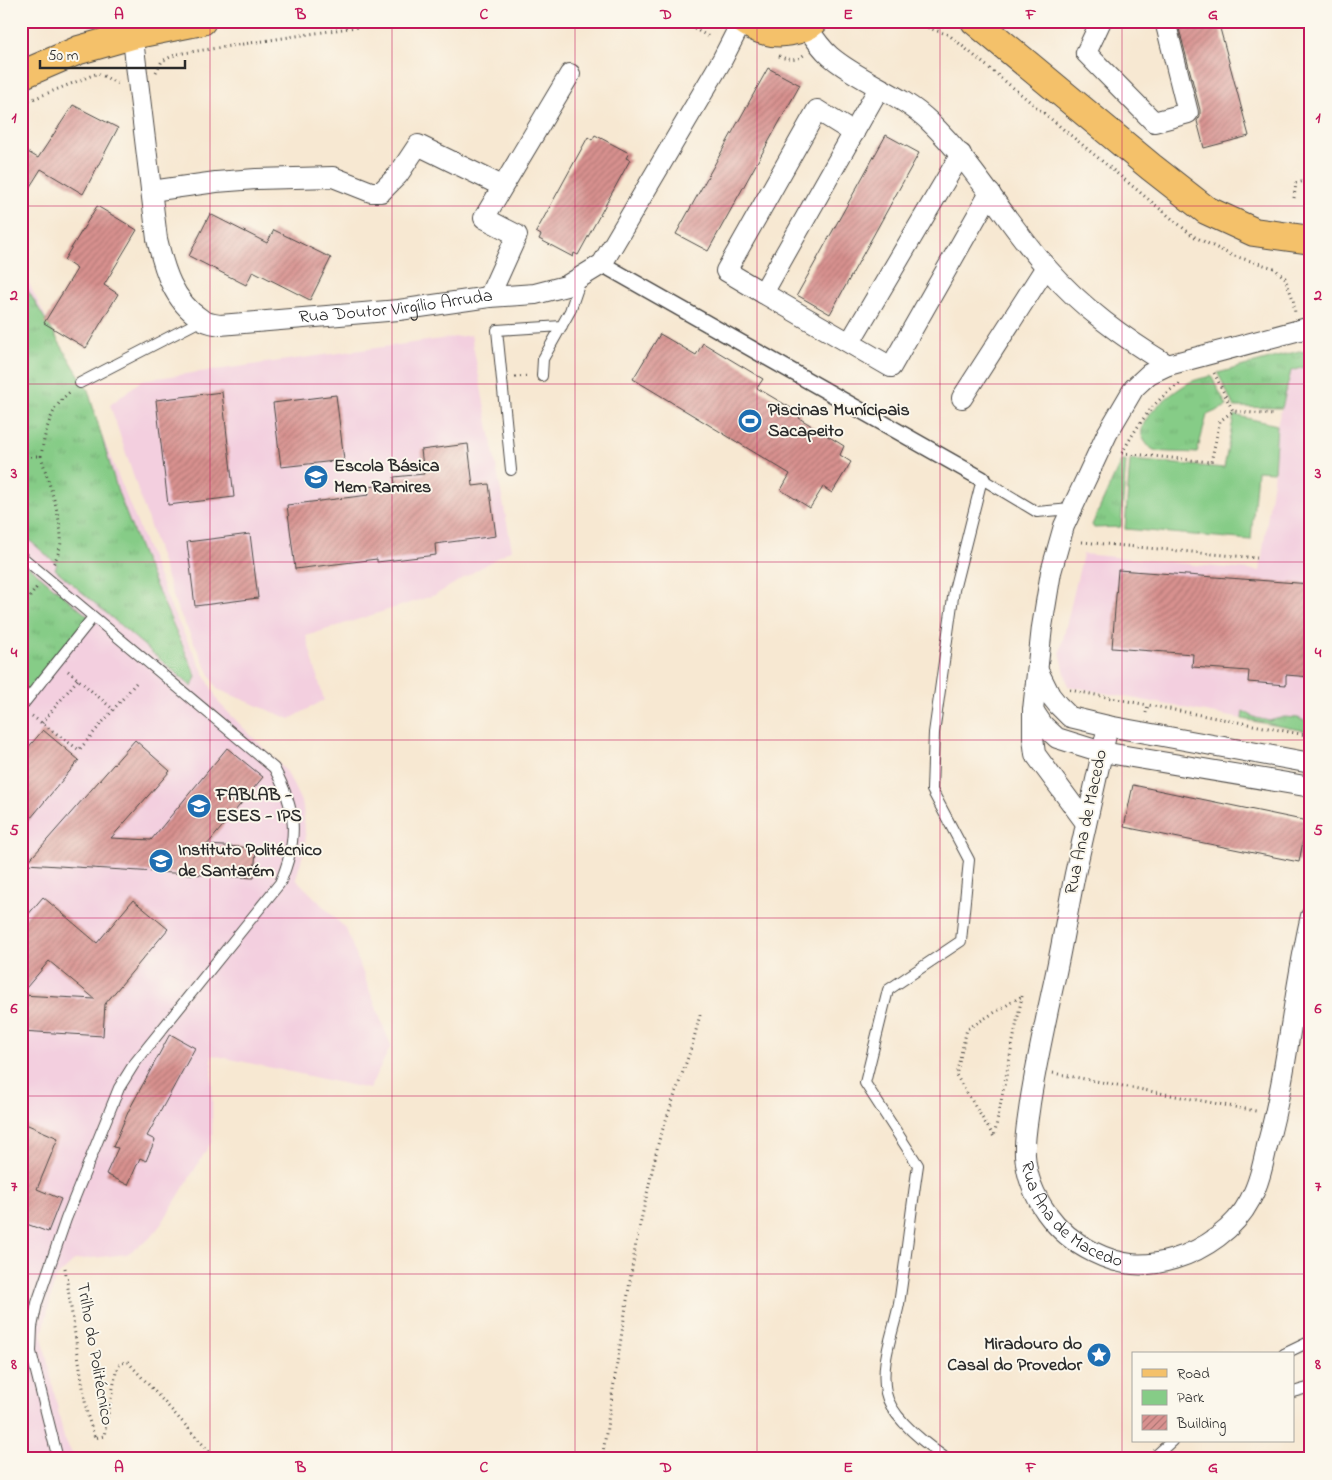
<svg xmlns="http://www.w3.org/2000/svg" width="1332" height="1480" viewBox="0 0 1332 1480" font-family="'Indie Flower',sans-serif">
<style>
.built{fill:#f3cfdf}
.grass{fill:url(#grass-tufts);stroke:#587c59}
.park{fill:#86cc87;stroke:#587c59}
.building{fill:url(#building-hatch)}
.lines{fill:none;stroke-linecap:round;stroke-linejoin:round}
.service-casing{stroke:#4a4744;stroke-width:12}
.pedestrian-casing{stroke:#4a4744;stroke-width:18}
.minor-casing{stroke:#4a4744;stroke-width:22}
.primary-casing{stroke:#4a4744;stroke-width:30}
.path{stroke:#4a4744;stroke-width:3;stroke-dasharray:1 4;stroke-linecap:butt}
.service{stroke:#fff;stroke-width:10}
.pedestrian{stroke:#fff;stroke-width:15}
.minor{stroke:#fff;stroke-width:20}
.primary{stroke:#f4c16a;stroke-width:28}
.grid{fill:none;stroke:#c2185b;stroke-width:1;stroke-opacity:0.55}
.labels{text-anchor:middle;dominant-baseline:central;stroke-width:4;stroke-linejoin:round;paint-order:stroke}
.street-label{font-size:18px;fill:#2b2b2b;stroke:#fbf7ec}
.poi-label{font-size:18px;font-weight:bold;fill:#2b2b2b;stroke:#fbf7ec;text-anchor:start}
.neatline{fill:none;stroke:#c2185b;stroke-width:2}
.grid-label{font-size:16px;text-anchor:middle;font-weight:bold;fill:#c2185b}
</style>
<defs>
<pattern id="grass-tufts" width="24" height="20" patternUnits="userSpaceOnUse" patternTransform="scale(1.25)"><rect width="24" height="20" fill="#86cc87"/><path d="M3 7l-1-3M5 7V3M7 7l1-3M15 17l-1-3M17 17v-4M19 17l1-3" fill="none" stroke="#74af75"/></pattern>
<pattern id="building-hatch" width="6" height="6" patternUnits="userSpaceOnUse" patternTransform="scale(1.25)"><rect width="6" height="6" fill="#d8918f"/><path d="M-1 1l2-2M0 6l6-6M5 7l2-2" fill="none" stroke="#af7775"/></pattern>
</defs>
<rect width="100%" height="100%" fill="#fbf7ec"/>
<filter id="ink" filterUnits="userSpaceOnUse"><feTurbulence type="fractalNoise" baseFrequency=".02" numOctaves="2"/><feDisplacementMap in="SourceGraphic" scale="10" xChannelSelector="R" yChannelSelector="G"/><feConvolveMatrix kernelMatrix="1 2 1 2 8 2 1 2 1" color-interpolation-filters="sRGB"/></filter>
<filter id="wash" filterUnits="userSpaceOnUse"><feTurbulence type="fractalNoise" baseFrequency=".0096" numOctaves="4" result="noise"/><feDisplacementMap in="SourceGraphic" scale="20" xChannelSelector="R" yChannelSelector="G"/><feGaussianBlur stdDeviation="1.12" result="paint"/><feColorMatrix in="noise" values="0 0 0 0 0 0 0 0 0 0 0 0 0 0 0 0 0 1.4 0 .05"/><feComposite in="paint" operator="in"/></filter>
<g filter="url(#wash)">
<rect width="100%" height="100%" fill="#f7e8d2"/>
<!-- built -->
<path class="built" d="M21 278H26L86 396 172 610 219 703 287 772 303 806 306 843 296 879 346 929 391 1046 369 1089 212 1055V1141L162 1223 149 1239 127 1254 75 1260 55 1279 42 1336 64 1438 75 1459H21Z
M471 335 512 549 435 595 306 636 324 700 290 719 217 689 177 608 110 405 142 380Z
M1311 365V732L1068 686 1060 652 1083 554 1260 571 1274 472 1277 425 1291 371Z"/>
<!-- grass -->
<path class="grass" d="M21 279 88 390 118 492 143 557 196 676 192 687 55 569 57 564 21 533Z
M1299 351 1311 353V365L1291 371 1282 408 1234 407 1218 373Z
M1211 376 1227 406 1207 415 1197 453C1187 452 1162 453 1154 450 1149 448 1144 441 1142 436 1138 417 1171 394 1185 385 1192 380 1203 378 1211 376Z
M1121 461H1126L1121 527 1094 528 1092 525Z
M21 560 89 617 21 701Z
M1243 711 1256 718 1269 721 1284 717 1298 718 1311 724V732L1242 719Z"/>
<!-- park -->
<path class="park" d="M1234 415 1277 425 1274 472 1257 471 1251 540 1125 529 1130 460 1224 468Z"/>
<g id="blocks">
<!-- building -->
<path class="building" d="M1177 21H1218L1249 136 1204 148 1197 121 1200 116V110Z
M768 68 800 85 708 251 676 234Z
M73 105 118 128 83 194 41 169 21 201V148L38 158Z
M595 135 629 153 626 158 630 160 578 255 574 253 573 257 539 239 541 235 536 232 588 137 592 140Z
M886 135 919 153 830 314 797 295Z
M97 206 137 230 104 285 118 294 86 348 44 323 77 269 64 260Z
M210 214 267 243 274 230 331 258 310 300 253 271 246 285 189 256Z
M660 334 696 355 703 343 763 379 757 388 801 414 799 418 844 446 840 455 851 462 832 493 823 487 810 508 781 490 790 474 633 379Z
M222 392 234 497 168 505 156 400Z
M336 395 344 460 281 467 273 403Z
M468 444 473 486 489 484 496 536 435 544 436 555 377 562V559L295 569 287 505 369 495 368 487 395 484 394 477 424 474 421 450Z
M250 534 258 598 195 606 187 542Z
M1118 570 1311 584V677L1286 675V685L1248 682 1249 671 1192 667 1193 654 1112 648Z
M43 730 79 760 21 830V756Z
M135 740 170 771 111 838 151 840 227 748 263 777 207 845 256 848 254 878 26 864Z
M1133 785 1307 821 1299 862 1124 827Z
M43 897 97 943 133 900 168 929 105 1004 103 1036 21 1031V995L95 999 49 961 21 994V923Z
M170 1034 195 1048 147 1136 155 1140 146 1161 140 1158 128 1185 106 1174 118 1148 113 1147 129 1110Z
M21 1122 58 1138 37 1189 61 1199 48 1232 24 1223 21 1227Z"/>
</g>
</g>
<g filter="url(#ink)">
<use href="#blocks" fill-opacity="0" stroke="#4a4744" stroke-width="1"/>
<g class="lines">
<defs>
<path id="service" d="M542 376 543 359 570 311 581 279
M80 383 202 320
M511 470 497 330 562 326
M21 556 274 768C297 811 299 838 280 883L134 1064 119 1088 66 1219 37 1303 32 1327 31 1352 58 1459
M21 707 93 617
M1284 1354 1311 1341
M1293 1392 1311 1387
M947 1459C927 1445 891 1418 886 1393 880 1362 893 1334 899 1304 906 1258 911 1211 918 1165L865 1083 888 990 961 941 969 860 932 790 934 733 954 590 982 479 1037 512 1071 509
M1152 1459 1172 1441"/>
<path id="pedestrian" d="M602 264 982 479"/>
<g id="minor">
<path d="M1101 21 1086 53 1154 122 1188 113 1165 21"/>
<path id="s1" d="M131 23 157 239C164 269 173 301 201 319 206 323 214 324 220 325L399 310 489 297 535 294 566 286 602 264 722 60 742 21"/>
<path d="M807 27C814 38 821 48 830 56 859 81 901 94 929 121 975 165 1005 221 1047 268 1082 308 1124 338 1168 365"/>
<path d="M879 88 763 293 891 367 990 193"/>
<path d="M151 191 216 182 256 179 333 177 371 192H381L398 175 418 145 502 186"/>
<path d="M763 293 726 271 817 110 854 133"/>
<path d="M489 297 517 235 484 218 570 74"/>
<path d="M850 342 961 154"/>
<path d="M962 398 1046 267"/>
<path d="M1038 671 1050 695 1058 705 1070 717 1108 726 1311 763"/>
<path d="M1033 710 1043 725 1057 738 1102 752 1311 787"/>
<path id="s2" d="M1108 726C1097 775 1086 824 1075 874 1067 913 1061 952 1052 991 1044 1028 1036 1065 1030 1103 1028 1120 1024 1137 1025 1155 1028 1197 1056 1234 1093 1252 1121 1266 1144 1268 1174 1259 1204 1250 1235 1229 1250 1200 1259 1184 1263 1164 1267 1146 1288 1071 1293 992 1311 916"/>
<path d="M1086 823 1035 754 1033 738V710L1042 627 1051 572 1064 526 1107 434 1134 388 1149 374 1168 365 1311 327"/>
</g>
<path id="primary" d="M745 21C750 24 757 29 763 30 780 35 800 32 814 21
M975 21 1151 167 1206 210 1254 232 1311 240
M21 75 79 50 132 35 202 21"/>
</defs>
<!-- service casing -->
<use href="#service" class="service-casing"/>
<!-- pedestrian casing -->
<use href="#pedestrian" class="pedestrian-casing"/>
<!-- minor casing -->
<use href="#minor" class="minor-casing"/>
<!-- primary casing -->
<use href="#primary" class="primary-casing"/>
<!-- path -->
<path class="path" d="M681 21 711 38
M909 21 949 35 1193 236 1231 255 1274 268 1285 278 1293 299 1295 313
M836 28 846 21
M779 56C789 60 796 62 805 54
M156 72 162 61 177 54 396 21
M21 106 28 101 98 73 120 85
M1294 198 1296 183 1311 180
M1214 373 1233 411 1274 415
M515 377 529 376
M1122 453C1138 425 1153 400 1181 383
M1122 453 1211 462 1220 421 1233 411
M21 456H41C45 432 50 408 70 392
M41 456C48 482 59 509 61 536 62 546 57 558 52 566
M1082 542 1257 558
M21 609 37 587
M68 671 114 710
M1070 690 1148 705
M1146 713 1148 705 1311 736
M32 716 79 750 136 683
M42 723 78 679
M1022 996 994 1137 956 1075 967 1029Z
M1053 1073 1256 1111
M65 1268 87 1414 95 1438 104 1436 116 1372 120 1363 128 1362 216 1459
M602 1459 636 1243 659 1140 692 1046 701 1011"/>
<!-- service -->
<use href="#service" class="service"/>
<!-- pedestrian -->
<use href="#pedestrian" class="pedestrian"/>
<!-- minor -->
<use href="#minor" class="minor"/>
<!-- primary -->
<use href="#primary" class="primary"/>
</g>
</g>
<!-- grid -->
<path class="grid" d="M210 21V1459M392 21V1459M575 21V1459M757 21V1459M940 21V1459M1122 21V1459M21 206H1311M21 384H1311M21 562H1311M21 740H1311M21 918H1311M21 1096H1311M21 1274H1311"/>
<!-- icons -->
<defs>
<symbol id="stadium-disc" viewBox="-11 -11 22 22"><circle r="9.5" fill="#1f6fb2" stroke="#fbf7ec"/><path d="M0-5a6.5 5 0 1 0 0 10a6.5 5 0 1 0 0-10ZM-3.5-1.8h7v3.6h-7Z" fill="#fff"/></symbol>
<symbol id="school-disc" viewBox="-11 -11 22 22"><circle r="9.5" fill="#1f6fb2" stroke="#fbf7ec"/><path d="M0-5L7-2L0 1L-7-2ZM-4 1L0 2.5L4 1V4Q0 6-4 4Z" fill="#fff"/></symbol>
<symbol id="university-disc" viewBox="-11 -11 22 22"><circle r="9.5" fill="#1f6fb2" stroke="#fbf7ec"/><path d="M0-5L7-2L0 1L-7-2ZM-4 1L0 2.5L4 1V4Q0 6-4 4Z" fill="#fff"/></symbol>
<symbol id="sight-disc" viewBox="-11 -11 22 22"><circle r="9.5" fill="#1f6fb2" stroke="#fbf7ec"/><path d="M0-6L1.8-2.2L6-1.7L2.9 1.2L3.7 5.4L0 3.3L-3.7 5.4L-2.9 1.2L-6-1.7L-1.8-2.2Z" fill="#fff"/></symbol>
</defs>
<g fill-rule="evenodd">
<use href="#stadium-disc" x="736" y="407" width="28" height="28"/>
<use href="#school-disc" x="302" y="463" width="28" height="28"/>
<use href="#university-disc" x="185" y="792" width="28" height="28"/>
<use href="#university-disc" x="147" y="847" width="28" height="28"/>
<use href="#sight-disc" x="1085" y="1341" width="28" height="28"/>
</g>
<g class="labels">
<!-- street labels -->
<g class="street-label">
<text stroke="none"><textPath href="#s1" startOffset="508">Rua Doutor Virgílio Arruda</textPath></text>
<text transform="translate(1087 822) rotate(-78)">Rua Ana de Macedo</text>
<text stroke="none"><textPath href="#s2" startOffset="518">Rua Ana de Macedo</textPath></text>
<text transform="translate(94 1354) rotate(80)">Trilho do Politécnico</text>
</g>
<!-- poi labels -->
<g class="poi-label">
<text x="768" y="411">Piscinas Munícipais<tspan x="768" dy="21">Sacapeito</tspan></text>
<text x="334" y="467">Escola Básica<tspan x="334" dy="21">Mem Ramires</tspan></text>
<text x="216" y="796">FABLAB -<tspan x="216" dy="21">ESES - IPS</tspan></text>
<text x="178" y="851">Instituto Politécnico<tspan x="178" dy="21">de Santarém</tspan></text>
<text x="1082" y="1345" text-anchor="end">Miradouro do<tspan x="1082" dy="21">Casal do Provedor</tspan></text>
</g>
</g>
<!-- margin -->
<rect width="1332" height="1480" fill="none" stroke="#fbf7ec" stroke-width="55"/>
<!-- legend -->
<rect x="1132" y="1352" width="162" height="90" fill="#fbf7ec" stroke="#a8a59f"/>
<rect x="1142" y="1369" width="25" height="8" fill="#f4c16a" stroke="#a8a59f"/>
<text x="1177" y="1378" font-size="15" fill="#2b2b2b">Road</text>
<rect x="1142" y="1390" width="25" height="15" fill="#86cc87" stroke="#a8a59f"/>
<text x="1177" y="1402" font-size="15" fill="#2b2b2b">Park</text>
<rect x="1142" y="1415" width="25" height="15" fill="url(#building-hatch)" stroke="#a8a59f"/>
<text x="1177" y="1428" font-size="15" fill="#2b2b2b">Building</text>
<!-- scale -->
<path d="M40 60v8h145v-8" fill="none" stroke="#2b2b2b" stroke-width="2.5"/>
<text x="48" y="60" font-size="15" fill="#2b2b2b" stroke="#fbf7ec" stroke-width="4" paint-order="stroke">50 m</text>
<rect x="28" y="28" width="1276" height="1424" class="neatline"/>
<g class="grid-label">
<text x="119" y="19">A</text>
<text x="301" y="19">B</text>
<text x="484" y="19">C</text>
<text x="666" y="19">D</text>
<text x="848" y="19">E</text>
<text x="1031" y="19">F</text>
<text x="1213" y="19">G</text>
<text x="14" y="122">1</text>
<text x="1318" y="122">1</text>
<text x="14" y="300">2</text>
<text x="1318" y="300">2</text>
<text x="14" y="478">3</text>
<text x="1318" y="478">3</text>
<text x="14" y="657">4</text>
<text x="1318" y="657">4</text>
<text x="14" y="835">5</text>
<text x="1318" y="835">5</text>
<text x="14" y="1013">6</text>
<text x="1318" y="1013">6</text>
<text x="14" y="1191">7</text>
<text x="1318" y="1191">7</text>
<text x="14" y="1369">8</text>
<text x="1318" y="1369">8</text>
<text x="119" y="1472">A</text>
<text x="301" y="1472">B</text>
<text x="484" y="1472">C</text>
<text x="666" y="1472">D</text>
<text x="848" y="1472">E</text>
<text x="1031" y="1472">F</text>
<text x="1213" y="1472">G</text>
</g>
</svg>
